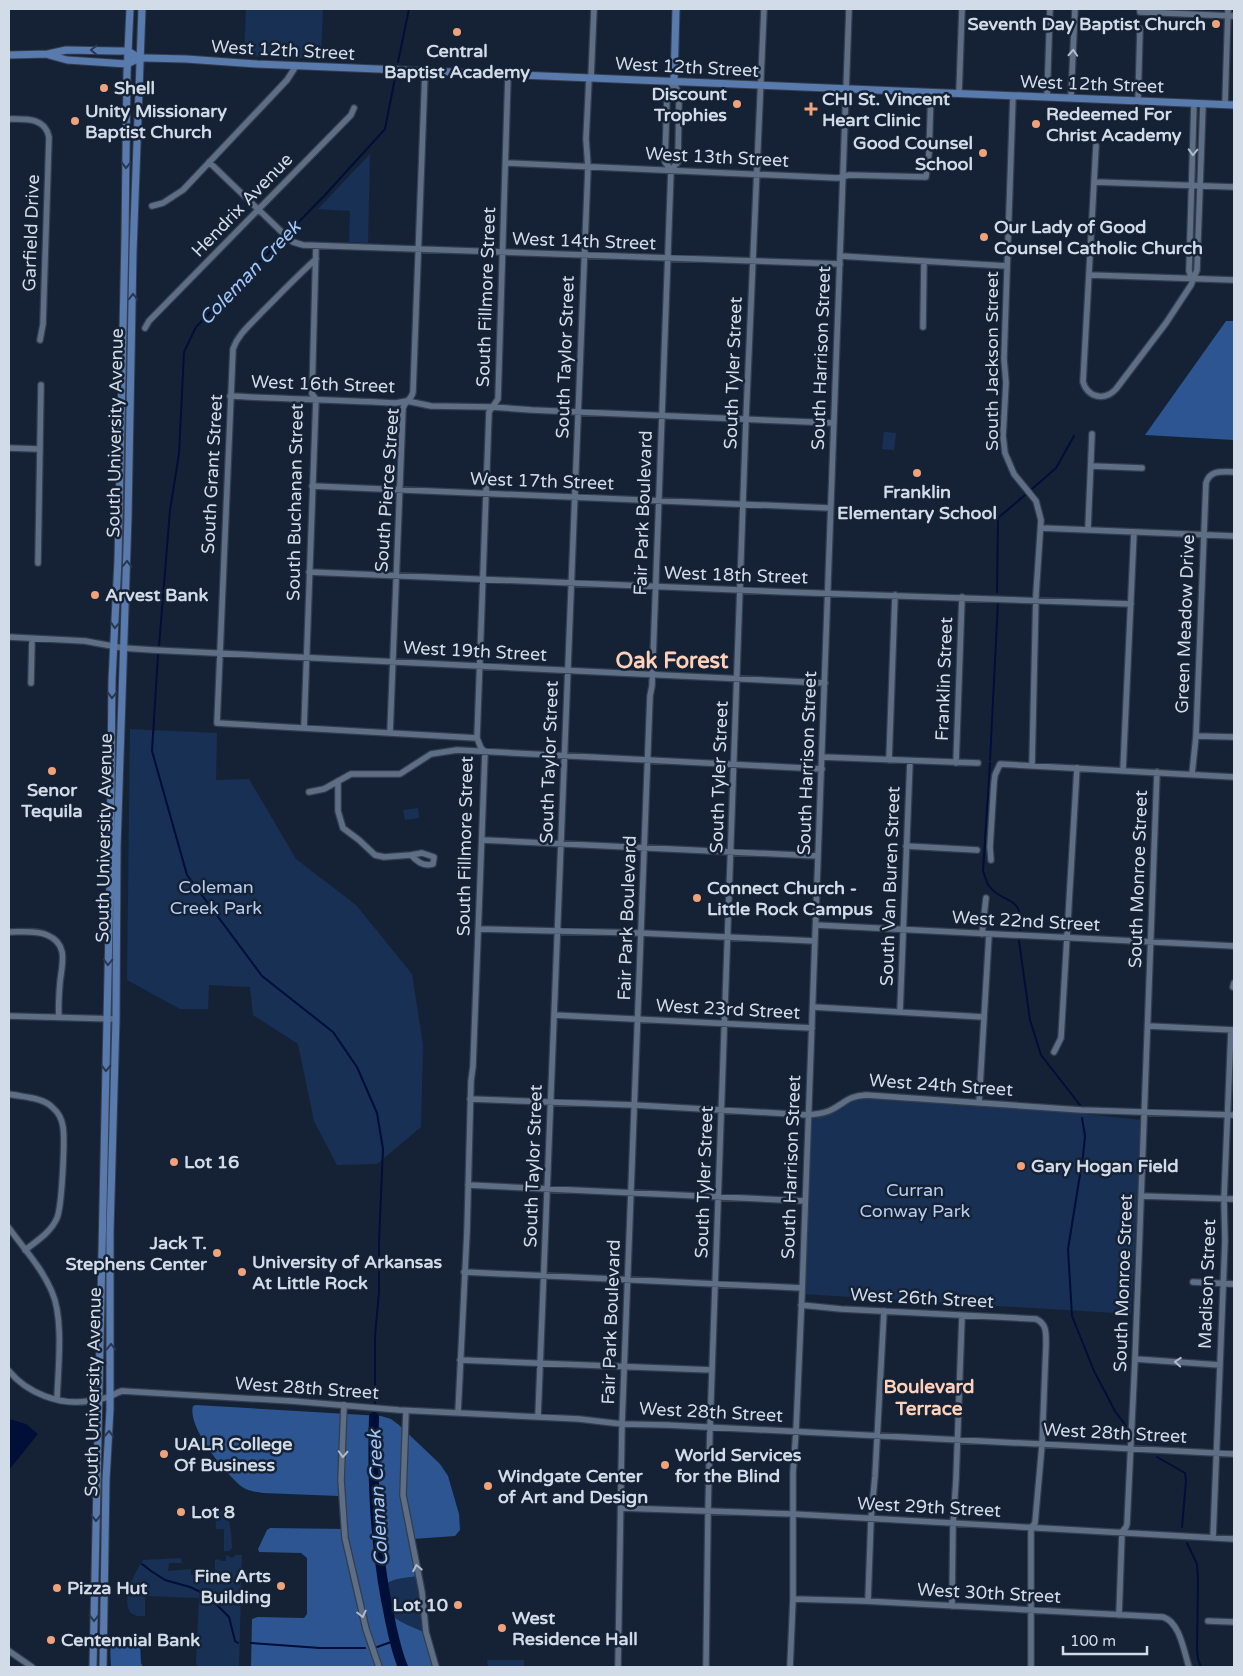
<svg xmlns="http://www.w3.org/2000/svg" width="1243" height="1676" viewBox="0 0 1243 1676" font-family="'Varela Round',sans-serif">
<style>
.green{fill:#183054}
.forest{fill:#2c5591}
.water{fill:#000e38}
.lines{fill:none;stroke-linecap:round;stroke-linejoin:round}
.stream{stroke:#000e38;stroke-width:2}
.river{stroke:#000e38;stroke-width:10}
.minor-casing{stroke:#343d4e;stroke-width:8}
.major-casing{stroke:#343d4e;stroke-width:9}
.minor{stroke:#5e6e85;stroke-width:5.5}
.major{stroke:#597aac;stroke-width:7}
.oneway{stroke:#263854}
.oneway2{stroke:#afbaca}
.poi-dot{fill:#f0a27a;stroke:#152236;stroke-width:2}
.labels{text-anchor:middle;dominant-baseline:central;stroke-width:5;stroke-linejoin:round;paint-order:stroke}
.poi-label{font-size:18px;font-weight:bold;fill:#d2dbe8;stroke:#152236;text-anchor:start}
.street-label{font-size:18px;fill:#d2dbe8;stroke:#152236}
.park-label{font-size:18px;fill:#b6cdf1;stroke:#152236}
.water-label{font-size:19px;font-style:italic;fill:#a2c6fa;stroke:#152236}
.neighbourhood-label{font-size:19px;font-weight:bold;fill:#ffd1bb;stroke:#152236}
.district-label{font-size:22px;font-weight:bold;fill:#ffd1bb;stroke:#152236}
</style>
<rect width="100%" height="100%" fill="#152236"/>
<!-- green -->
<path class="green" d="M246 9H323L321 59 244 56Z
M370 154 368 243 349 242 350 211 318 209Z
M884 432 896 433 894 450 882 449Z
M130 729 217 733 216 780 249 779 296 859 356 905 412 974 423 1045 421 1127 377 1164 337 1165 314 1121 298 1044 253 1015 250 987 209 985 208 1009H180L127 980Z
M418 808 419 818 405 820 403 810Z
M852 1097 979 1103 1142 1120 1131 1314 802 1294 808 1115 823 1114Z
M215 1510 227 1512 231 1531 232 1548 229 1551H224V1529H216Z
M226 1555 232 1558 236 1555H242L239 1667H198L196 1664 199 1598 145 1596V1616C112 1620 133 1574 143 1560L181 1558 182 1563H169L168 1571 191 1569V1575L215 1574V1560L219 1559 221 1561H226Z
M417 1576 424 1632C408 1625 382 1617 382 1595 382 1591 383 1587 386 1584 394 1578 407 1578 417 1576Z
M487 1660H524V1667H488Z"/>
<!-- forest -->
<path class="forest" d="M1226 321H1234V440L1145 435Z
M196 1405 381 1416 391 1419 399 1425 440 1464 448 1476 459 1514 460 1530 455 1536 413 1539 417 1576C407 1578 394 1578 386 1584 383 1587 382 1591 382 1595 382 1617 408 1625 424 1632L434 1667H251L252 1619 258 1617 304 1618 307 1614V1558L301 1553 259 1552 258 1549 267 1530 270 1528 345 1529 347 1525 345 1499 339 1496 263 1493C256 1492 247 1491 241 1486 225 1473 187 1427 193 1406Z
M119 1637H132L140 1643 141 1663 143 1667H111C111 1657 107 1641 119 1637Z"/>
<!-- water -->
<path class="water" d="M9 1419 26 1424 38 1434 9 1470Z"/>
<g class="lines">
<!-- stream -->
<path class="stream" d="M398 62 409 9
M1032 489 1056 468 1074 436
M997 592 998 518 1025 495
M159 646 170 510 179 454 184 352 196 327 325 195 385 129 395 78
M158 655 152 751 187 875 262 976 333 1032 357 1067 377 1113 383 1149 379 1241V1292L375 1336V1403
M990 760 998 602
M990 763 983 871C985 876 986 882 989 886 1004 906 1024 893 1020 931
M1019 941 1030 1020 1041 1055 1080 1105
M1082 1118 1085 1136 1083 1156 1068 1249 1072 1316 1094 1371 1115 1411 1126 1426
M1157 1457 1185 1473 1186 1481 1182 1527
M1187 1543 1197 1564 1198 1579 1197 1649 1198 1659 1201 1667
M142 1564 151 1571 165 1580 190 1587 207 1595 229 1617 235 1641 238 1643
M251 1643 320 1648H365
M377 1647 394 1641"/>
<!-- river -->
<path class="river" d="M374 1417C372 1478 375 1540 386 1600 391 1623 394 1646 403 1667"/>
<defs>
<path id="minor" d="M1140 9V12L1234 16
M591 78 594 9
M959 93 962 9
M1013 96 1004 359 1006 383 1003 436 1005 453 1014 474 1036 501 1041 520 1036 594 1032 766
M1047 97 1050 9
M1071 97 1075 9
M1138 101 1140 29
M1225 104 1228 9
M9 119C25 119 45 117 49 137L43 324 40 340
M1096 146 1083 382C1088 398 1105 401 1116 389L1166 323 1191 285 1197 270 1203 104
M209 162 288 238 293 242 303 245 840 264
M506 163 838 178 849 175 926 177 929 153 931 92
M671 170 665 162 667 95 674 81
M1095 182 1234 187
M152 206 163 203 183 190 287 80 296 66
M840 256 1007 266
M316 259C297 276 280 294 262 312 251 324 238 334 233 349L217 723 477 738
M1090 275 1234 280
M1192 279 1189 271 1194 103
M923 327 924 262
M145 328 149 321 351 115 354 108
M230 396C286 399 341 400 396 403L407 401 431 406 492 407 532 410 834 423
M9 448 38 449
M1091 466 1142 468
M312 486 830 508
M1041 528 1234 536
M1088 529 1092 434
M38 563 41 385
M309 572 785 592 1131 604
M9 637 85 641 123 648 153 650 825 683
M31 683 32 639
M304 728 316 399 312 394 316 246
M390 733 403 408C405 401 412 399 413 392L425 72
M1196 736 1234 737
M822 757 978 763
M889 760 895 595
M956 763 962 597
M1123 770 1134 532
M1192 774 1196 736 1206 483C1210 469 1223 472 1234 472
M338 781V811L343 828 359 840 375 855 384 857 411 855
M309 792 324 789 351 774H400L431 754 457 750 822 769
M482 840 818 856
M906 846 977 850
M422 853 434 857 433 864C424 867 417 862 411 855Z
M991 860 990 847 994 783 995 775 1000 764 1234 777
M816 925 1234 946
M479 929 640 933 815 941
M9 932C20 932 37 930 47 935 69 944 62 964 60 982 59 994 58 1006 59 1017
M982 934 986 898
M1233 987 1234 983
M813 1007 983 1017
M900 1012 910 761
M554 1015 812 1028
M9 1016 116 1019
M1148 1026 1234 1030
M1054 1052 1061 1038 1077 768
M9 1094C22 1097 42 1097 52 1107 58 1112 62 1119 63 1127 65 1140 62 1206 57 1218 51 1232 37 1241 25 1250
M470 1099 634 1105 808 1115C817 1114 825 1114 833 1109 846 1102 849 1096 866 1095L1081 1110 1234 1115
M979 1103 989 934
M468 1185 805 1201
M1141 1196 1234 1199
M9 1228C24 1249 42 1268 52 1292 64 1319 58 1369 57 1399
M464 1272 802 1288
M1193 1282 1234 1284
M801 1305 841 1309 1036 1319C1047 1324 1046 1333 1046 1345L1042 1445 1035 1523 1031 1528V1667
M1135 1359 1220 1365
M460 1360 712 1370
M9 1371C27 1393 60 1406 89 1401 96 1400 104 1399 111 1396 115 1394 118 1392 122 1391L292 1401 399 1410 579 1419 622 1424 667 1425 1234 1454
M344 1405 341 1480 345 1538 366 1629 379 1667
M406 1411 403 1495 422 1592 426 1632 436 1667
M458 1413 467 1232 471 1081 473 1066 485 752 481 748 477 738 489 412 498 399 508 75
M538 1417 588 167 586 139 589 78
M621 1508 793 1514 1234 1539
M1213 1538 1225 1241 1224 1199 1231 1030
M793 1599 864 1601 1163 1617C1180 1622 1184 1652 1189 1667
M868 1601 871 1519 875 1476 884 1311
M952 1606 953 1524 956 1480 962 1316
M1119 1615 1122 1532 1126 1527 1127 1524 1135 1359 1157 772
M1208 1621 1234 1622
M9 1651 32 1667
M618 1667 622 1424 650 696 652 686 671 170 678 162 679 96 674 81
M706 1667 708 1512 710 1427 746 418 764 9
M790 1667 793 1599V1473L796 1431 802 1294 849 9"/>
<path id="major" d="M9 55 48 54 66 50 117 51H128L139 58H145L186 59 257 64 1234 105
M49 55 67 60 127 64 139 58
M674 81 676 9
M93 1667 110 882 112 680 118 560 125 237 127 73 130 9
M103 1667 106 1480 110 1409V1232L116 1019 117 847 128 517 133 252 142 9"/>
</defs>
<!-- minor casing -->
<use href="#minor" class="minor-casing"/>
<!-- major casing -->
<use href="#major" class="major-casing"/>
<!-- minor -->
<use href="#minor" class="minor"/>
<!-- major -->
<use href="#major" class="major"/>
</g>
<!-- one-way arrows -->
<defs><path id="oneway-chevron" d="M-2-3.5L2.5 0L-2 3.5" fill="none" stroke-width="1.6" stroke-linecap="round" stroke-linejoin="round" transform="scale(1.25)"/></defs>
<g class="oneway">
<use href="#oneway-chevron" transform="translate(94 50) rotate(-179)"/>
<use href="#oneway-chevron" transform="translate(126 165) rotate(91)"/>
<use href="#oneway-chevron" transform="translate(133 297) rotate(-90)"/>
<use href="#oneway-chevron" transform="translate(127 564) rotate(-88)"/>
<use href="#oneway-chevron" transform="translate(115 625) rotate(93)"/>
<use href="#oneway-chevron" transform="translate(112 695) rotate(91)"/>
<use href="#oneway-chevron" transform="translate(108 962) rotate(92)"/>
<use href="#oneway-chevron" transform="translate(106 1068) rotate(91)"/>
<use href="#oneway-chevron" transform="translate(111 1347) rotate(-90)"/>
<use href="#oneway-chevron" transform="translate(109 1434) rotate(-87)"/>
<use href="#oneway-chevron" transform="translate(96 1518) rotate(91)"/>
<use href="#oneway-chevron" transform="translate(94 1618) rotate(91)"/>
</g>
<g class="oneway2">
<use href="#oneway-chevron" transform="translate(1073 53) rotate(-87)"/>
<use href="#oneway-chevron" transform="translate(1193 152) rotate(92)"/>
<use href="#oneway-chevron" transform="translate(1178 1362) rotate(-176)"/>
<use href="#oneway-chevron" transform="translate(343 1454) rotate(93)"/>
<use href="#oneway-chevron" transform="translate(417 1568) rotate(-101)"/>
<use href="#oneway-chevron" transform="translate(362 1614) rotate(77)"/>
</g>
<!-- markers -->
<g class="poi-dot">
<circle cx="1216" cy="24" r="5"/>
<circle cx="457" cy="32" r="5"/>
<circle cx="104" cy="88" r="5"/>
<circle cx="737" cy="104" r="5"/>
<path d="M808.5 101.5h5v5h5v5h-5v5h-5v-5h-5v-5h5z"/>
<circle cx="75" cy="121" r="5"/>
<circle cx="1036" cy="124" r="5"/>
<circle cx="983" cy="153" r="5"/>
<circle cx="984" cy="237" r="5"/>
<circle cx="917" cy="473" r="5"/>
<circle cx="95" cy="595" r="5"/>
<circle cx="52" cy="771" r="5"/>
<circle cx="697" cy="898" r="5"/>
<circle cx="174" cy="1162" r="5"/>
<circle cx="1021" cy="1166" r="5"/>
<circle cx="217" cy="1253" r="5"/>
<circle cx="242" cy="1272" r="5"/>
<circle cx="164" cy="1454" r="5"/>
<circle cx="665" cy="1465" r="5"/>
<circle cx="488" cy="1486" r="5"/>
<circle cx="181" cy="1512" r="5"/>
<circle cx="281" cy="1586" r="5"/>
<circle cx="57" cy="1588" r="5"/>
<circle cx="458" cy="1605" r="5"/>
<circle cx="502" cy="1628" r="5"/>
<circle cx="51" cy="1640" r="5"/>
</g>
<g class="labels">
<!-- poi labels -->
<g class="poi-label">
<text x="1206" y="24" text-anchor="end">Seventh Day Baptist Church</text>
<text x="457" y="51" text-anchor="middle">Central<tspan x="457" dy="21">Baptist Academy</tspan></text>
<text x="114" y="88">Shell</text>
<text x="727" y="94" text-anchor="end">Discount<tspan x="727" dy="21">Trophies</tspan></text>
<text x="822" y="99">CHI St. Vincent<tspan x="822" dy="21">Heart Clinic</tspan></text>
<text x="85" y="111">Unity Missionary<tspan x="85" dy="21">Baptist Church</tspan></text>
<text x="1046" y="114">Redeemed For<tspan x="1046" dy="21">Christ Academy</tspan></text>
<text x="973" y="143" text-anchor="end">Good Counsel<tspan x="973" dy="21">School</tspan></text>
<text x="994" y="227">Our Lady of Good<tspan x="994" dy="21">Counsel Catholic Church</tspan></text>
<text x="917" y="492" text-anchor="middle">Franklin<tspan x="917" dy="21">Elementary School</tspan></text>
<text x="105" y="595">Arvest Bank</text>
<text x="52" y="790" text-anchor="middle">Senor<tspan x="52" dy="21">Tequila</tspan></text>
<text x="707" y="888">Connect Church -<tspan x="707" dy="21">Little Rock Campus</tspan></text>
<text x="184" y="1162">Lot 16</text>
<text x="1031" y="1166">Gary Hogan Field</text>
<text x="207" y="1243" text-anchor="end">Jack T.<tspan x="207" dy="21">Stephens Center</tspan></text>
<text x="252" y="1262">University of Arkansas<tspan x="252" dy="21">At Little Rock</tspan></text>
<text x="174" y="1444">UALR College<tspan x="174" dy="21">Of Business</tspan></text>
<text x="675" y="1455">World Services<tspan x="675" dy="21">for the Blind</tspan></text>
<text x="498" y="1476">Windgate Center<tspan x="498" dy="21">of Art and Design</tspan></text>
<text x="191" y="1512">Lot 8</text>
<text x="271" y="1576" text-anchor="end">Fine Arts<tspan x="271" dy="21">Building</tspan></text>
<text x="67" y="1588">Pizza Hut</text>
<text x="448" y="1605" text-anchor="end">Lot 10</text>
<text x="512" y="1618">West<tspan x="512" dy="21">Residence Hall</tspan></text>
<text x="61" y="1640">Centennial Bank</text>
</g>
<!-- street labels -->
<g class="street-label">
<text transform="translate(283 50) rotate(3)">West 12th Street</text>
<text transform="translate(687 67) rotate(3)">West 12th Street</text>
<text transform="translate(1092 84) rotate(2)">West 12th Street</text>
<text transform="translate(717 157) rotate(3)">West 13th Street</text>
<text transform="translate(242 205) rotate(-46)">Hendrix Avenue</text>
<text transform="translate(31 233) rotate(-88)">Garfield Drive</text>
<text transform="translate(584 241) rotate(2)">West 14th Street</text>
<text transform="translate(486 297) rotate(-88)">South Fillmore Street</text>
<text transform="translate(565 357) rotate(-88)">South Taylor Street</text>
<text transform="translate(821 358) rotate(-88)">South Harrison Street</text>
<text transform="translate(992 361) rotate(-90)">South Jackson Street</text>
<text transform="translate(733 373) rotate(-88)">South Tyler Street</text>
<text transform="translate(323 384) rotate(2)">West 16th Street</text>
<text transform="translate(115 433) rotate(-89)">South University Avenue</text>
<text transform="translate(212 474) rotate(-87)">South Grant Street</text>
<text transform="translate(542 481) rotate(2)">West 17th Street</text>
<text transform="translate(387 490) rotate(-86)">South Pierce Street</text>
<text transform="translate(295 502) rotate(-89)">South Buchanan Street</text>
<text transform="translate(643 513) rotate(-88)">Fair Park Boulevard</text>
<text transform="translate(736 575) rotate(2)">West 18th Street</text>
<text transform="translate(1185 624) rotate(-88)">Green Meadow Drive</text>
<text transform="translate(475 651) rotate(3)">West 19th Street</text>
<text transform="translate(944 679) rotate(-88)">Franklin Street</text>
<text transform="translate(549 762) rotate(-88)">South Taylor Street</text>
<text transform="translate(807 763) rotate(-88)">South Harrison Street</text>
<text transform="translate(719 777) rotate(-88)">South Tyler Street</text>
<text transform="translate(104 838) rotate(-89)">South University Avenue</text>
<text transform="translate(465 846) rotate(-89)">South Fillmore Street</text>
<text transform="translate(1138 879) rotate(-88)">South Monroe Street</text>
<text transform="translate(890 886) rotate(-88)">South Van Buren Street</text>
<text transform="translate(627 918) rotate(-88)">Fair Park Boulevard</text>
<text transform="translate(1026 921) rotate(3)">West 22nd Street</text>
<text transform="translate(728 1009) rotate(3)">West 23rd Street</text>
<text transform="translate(941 1085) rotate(4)">West 24th Street</text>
<text transform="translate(533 1166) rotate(-88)">South Taylor Street</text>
<text transform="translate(791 1167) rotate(-88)">South Harrison Street</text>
<text transform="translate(704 1182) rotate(-88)">South Tyler Street</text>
<text transform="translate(1123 1283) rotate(-88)">South Monroe Street</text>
<text transform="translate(1207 1284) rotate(-88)">Madison Street</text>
<text transform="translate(922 1298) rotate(3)">West 26th Street</text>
<text transform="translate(611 1322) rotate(-88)">Fair Park Boulevard</text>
<text transform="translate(307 1388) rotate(4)">West 28th Street</text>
<text transform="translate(93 1392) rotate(-89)">South University Avenue</text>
<text transform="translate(711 1412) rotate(3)">West 28th Street</text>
<text transform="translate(1115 1433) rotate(3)">West 28th Street</text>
<text transform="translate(929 1507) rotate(3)">West 29th Street</text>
<text transform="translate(989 1593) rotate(3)">West 30th Street</text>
</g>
<!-- park labels -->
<g class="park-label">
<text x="216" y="887">Coleman<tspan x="216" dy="21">Creek Park</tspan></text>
<text x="915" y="1190">Curran<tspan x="915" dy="21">Conway Park</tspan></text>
</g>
<!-- water labels -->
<g class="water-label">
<text transform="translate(250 273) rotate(-46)">Coleman Creek</text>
<text transform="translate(378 1498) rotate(-93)">Coleman Creek</text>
</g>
<!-- neighbourhood labels -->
<g class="neighbourhood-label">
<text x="929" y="1387">Boulevard<tspan x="929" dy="22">Terrace</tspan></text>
</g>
<!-- district labels -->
<g class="district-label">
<text x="672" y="661">Oak Forest</text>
</g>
</g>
<!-- border -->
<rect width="1243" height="1676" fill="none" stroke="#d2dbe8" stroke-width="20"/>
<!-- scale -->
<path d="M1063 1646v8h84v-8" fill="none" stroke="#d2dbe8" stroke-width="2.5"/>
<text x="1070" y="1646" font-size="15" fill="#d2dbe8" stroke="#152236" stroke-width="4" paint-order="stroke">100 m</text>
</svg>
